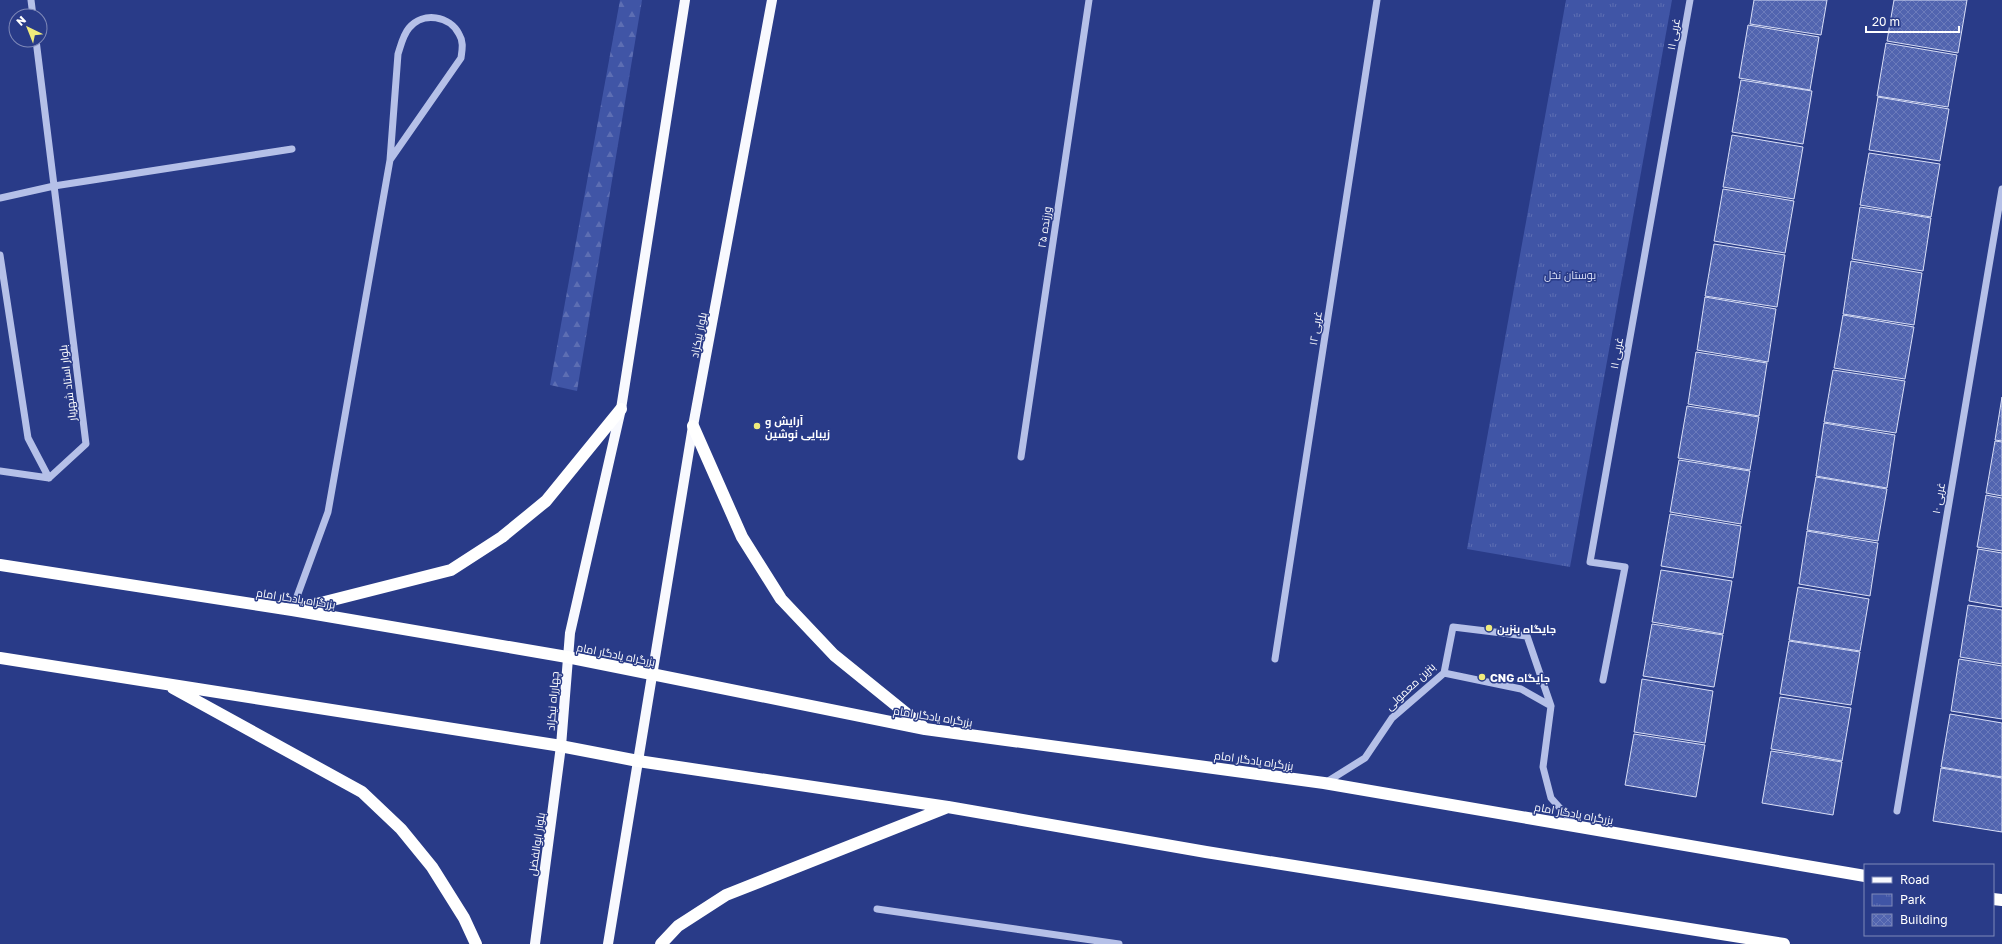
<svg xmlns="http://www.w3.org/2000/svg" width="2002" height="944" viewBox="0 0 2002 944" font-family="'Golos Text',Cairo,sans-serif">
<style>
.forest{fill:url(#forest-firs)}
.park{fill:url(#park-tufts)}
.building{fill:url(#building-cross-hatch);stroke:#d9dff7}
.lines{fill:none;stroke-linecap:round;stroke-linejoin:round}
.minor{stroke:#b5c0e8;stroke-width:7}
.major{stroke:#f8f9fe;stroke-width:10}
.highway{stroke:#fff;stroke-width:12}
.poi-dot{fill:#f0eb7c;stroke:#293b88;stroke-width:1.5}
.labels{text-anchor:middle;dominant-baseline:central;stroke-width:3;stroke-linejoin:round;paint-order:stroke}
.street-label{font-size:11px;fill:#fff;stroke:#293b88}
.park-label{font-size:11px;fill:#d9dff7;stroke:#293b88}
.poi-label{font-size:11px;font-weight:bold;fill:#fff;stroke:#293b88;text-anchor:start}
</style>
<defs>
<pattern id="forest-firs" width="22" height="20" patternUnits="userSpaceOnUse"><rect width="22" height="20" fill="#4055a6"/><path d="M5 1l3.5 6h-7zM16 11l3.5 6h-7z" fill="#5d6eb3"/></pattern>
<pattern id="park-tufts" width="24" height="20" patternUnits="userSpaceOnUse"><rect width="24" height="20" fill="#4055a6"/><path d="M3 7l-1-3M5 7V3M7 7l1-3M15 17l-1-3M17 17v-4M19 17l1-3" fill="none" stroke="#5d6eb3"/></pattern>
<pattern id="building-cross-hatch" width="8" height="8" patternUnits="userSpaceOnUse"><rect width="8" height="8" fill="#5164af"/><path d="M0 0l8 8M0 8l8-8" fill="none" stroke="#6b7bbb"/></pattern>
</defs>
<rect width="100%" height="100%" fill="#293b88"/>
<!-- forest -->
<path class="forest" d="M620 0H642L577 391 550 385Z"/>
<!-- park -->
<path class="park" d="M1566 0H1672L1570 567 1467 549Z"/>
<!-- building -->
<path class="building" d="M1754 0H1827L1821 35 1750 24Z
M1894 0H1967L1958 53 1887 41Z
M1748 25 1819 37 1810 90 1739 78Z
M1886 43 1957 55 1948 107 1877 96Z
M1741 80 1812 91 1803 144 1732 132Z
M1878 97 1949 109 1940 161 1869 150Z
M1732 135 1803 147 1794 199 1723 187Z
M1869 153 1940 164 1931 217 1860 205Z
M1723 189 1794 201 1785 253 1714 241Z
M1860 207 1931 218 1923 271 1852 259Z
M1714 244 1785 255 1777 307 1705 296Z
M1851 261 1922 273 1914 325 1843 314Z
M1705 297 1776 309 1768 362 1697 350Z
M1843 315 1914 327 1905 379 1834 368Z
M1696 352 1767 363 1759 416 1688 404Z
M1833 370 1905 381 1896 433 1824 422Z
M2002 397V441L1995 440Z
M1687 406 1759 417 1750 470 1678 458Z
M1824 423 1895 435 1887 488 1816 476Z
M1995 441 2002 442V496L1986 493Z
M1679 460 1750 471 1741 524 1670 512Z
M1816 477 1887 489 1878 541 1807 530Z
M1986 495 2002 498V551L1977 547Z
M1670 514 1741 526 1733 578 1661 566Z
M1807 531 1878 543 1870 596 1799 584Z
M1978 549 2002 553V607L1969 601Z
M1661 570 1732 581 1723 634 1652 622Z
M1798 587 1869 599 1860 651 1789 640Z
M1968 605 2002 610V664L1960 657Z
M1652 624 1723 635 1714 687 1643 676Z
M1789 641 1860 652 1851 705 1780 694Z
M1959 659 2002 666V719L1951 711Z
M1642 679 1713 691 1705 743 1634 732Z
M1780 697 1851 708 1842 761 1771 749Z
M1950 714 2002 723V777L1941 767Z
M1634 734 1705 745 1696 797 1625 785Z
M1771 751 1842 762 1833 815 1762 803Z
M1941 768 2002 778V832L1933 821Z"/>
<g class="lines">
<!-- minor -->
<path class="minor" d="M31 0 33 16
M36 40 86 444 49 478
M0 198 54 186 292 149
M0 255 28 438 49 478
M1021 457 1089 0
M0 471 49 478
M292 610 328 512 390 160 461 58C462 50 464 42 459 34 450 16 423 11 409 28 403 35 401 45 398 54L390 160
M1275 659 1377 0
M1444 673 1521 689 1551 706 1543 767 1551 798 1576 826
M1603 680 1625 567 1590 562 1690 0
M1325 783 1365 758 1392 718 1444 673 1453 627 1527 636 1551 706
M1897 811 2002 189
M877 909 1119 944"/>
<!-- major -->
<path class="major" d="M535 944 561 746 570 633 621 409 685 0
M608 944 693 426 772 0"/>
<!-- highway -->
<path class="highway" d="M693 426 742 537 781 599 834 655 923 727
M0 565 292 610 567 657 925 729 1324 783 1865 876
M297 609 451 570 502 537 546 501 621 409
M0 658 555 745 638 761 948 807 1206 852 1784 944
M173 688 362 792 401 829 432 867 464 918 476 944
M1993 899 2002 900
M661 944 678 926 726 895 948 807"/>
</g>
<!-- markers -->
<g class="poi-dot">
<circle cx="757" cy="426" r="4"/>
<circle cx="1489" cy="628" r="4"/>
<circle cx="1482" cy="677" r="4"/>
</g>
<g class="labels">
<!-- street labels -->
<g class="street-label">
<text transform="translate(1673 34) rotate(-80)">غربی ۱۱</text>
<text transform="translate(1044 227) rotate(-82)">ورزنده ۲۵</text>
<text transform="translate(1315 328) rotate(-81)">غربی ۱۲</text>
<text transform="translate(698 335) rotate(-79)">بلوار نیکزاد</text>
<text transform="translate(1616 353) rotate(-80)">غربی ۱۱</text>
<text transform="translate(67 383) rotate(-97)">بلوار استاد شهریار</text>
<text transform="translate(1938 498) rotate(-80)">غربی ۱۰</text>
<text transform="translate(296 598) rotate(9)">بزرگراه یادگار امام</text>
<text transform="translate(616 654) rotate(11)">بزرگراه یادگار امام</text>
<text transform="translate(1410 686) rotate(-43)">بنزین معمولی</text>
<text transform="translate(552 701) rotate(-86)">چهارراه نیکزاد</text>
<text transform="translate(933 716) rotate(9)">بزرگراه یادگار امام</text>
<text transform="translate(1254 760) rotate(8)">بزرگراه یادگار امام</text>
<text transform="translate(1574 813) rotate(10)">بزرگراه یادگار امام</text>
<text transform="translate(536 844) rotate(-82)">بلوار ابوالفضل</text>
</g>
<!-- park labels -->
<g class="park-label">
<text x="1570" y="274">بوستان نخل</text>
</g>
<!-- poi labels -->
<g class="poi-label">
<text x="765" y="420">آرایش و<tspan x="765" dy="13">زیبایی نوشین</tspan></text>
<text x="1497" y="628">جایگاه بنزین</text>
<text x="1490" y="677">CNG جایگاه</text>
</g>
</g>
<!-- legend -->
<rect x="1864" y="864" width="130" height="72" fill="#293b88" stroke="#7f89b8"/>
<rect x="1872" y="877" width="20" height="6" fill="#f8f9fe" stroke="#7f89b8"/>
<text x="1900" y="884" font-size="12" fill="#ffffff">Road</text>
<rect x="1872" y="894" width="20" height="12" fill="url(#park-tufts)" stroke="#7f89b8"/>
<text x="1900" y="904" font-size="12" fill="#ffffff">Park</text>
<rect x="1872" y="914" width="20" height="12" fill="url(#building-cross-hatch)" stroke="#7f89b8"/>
<text x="1900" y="924" font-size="12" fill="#ffffff">Building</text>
<!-- north arrow -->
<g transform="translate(28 28) rotate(317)"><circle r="19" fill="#293b88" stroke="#7f89b8"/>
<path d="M0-3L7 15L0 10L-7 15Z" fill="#f0eb7c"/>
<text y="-6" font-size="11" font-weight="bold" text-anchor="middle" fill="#ffffff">N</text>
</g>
<!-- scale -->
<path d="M1866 26v6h93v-6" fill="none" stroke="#ffffff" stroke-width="2"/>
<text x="1872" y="26" font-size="12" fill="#ffffff" stroke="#293b88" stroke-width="3" paint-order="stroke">20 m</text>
</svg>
